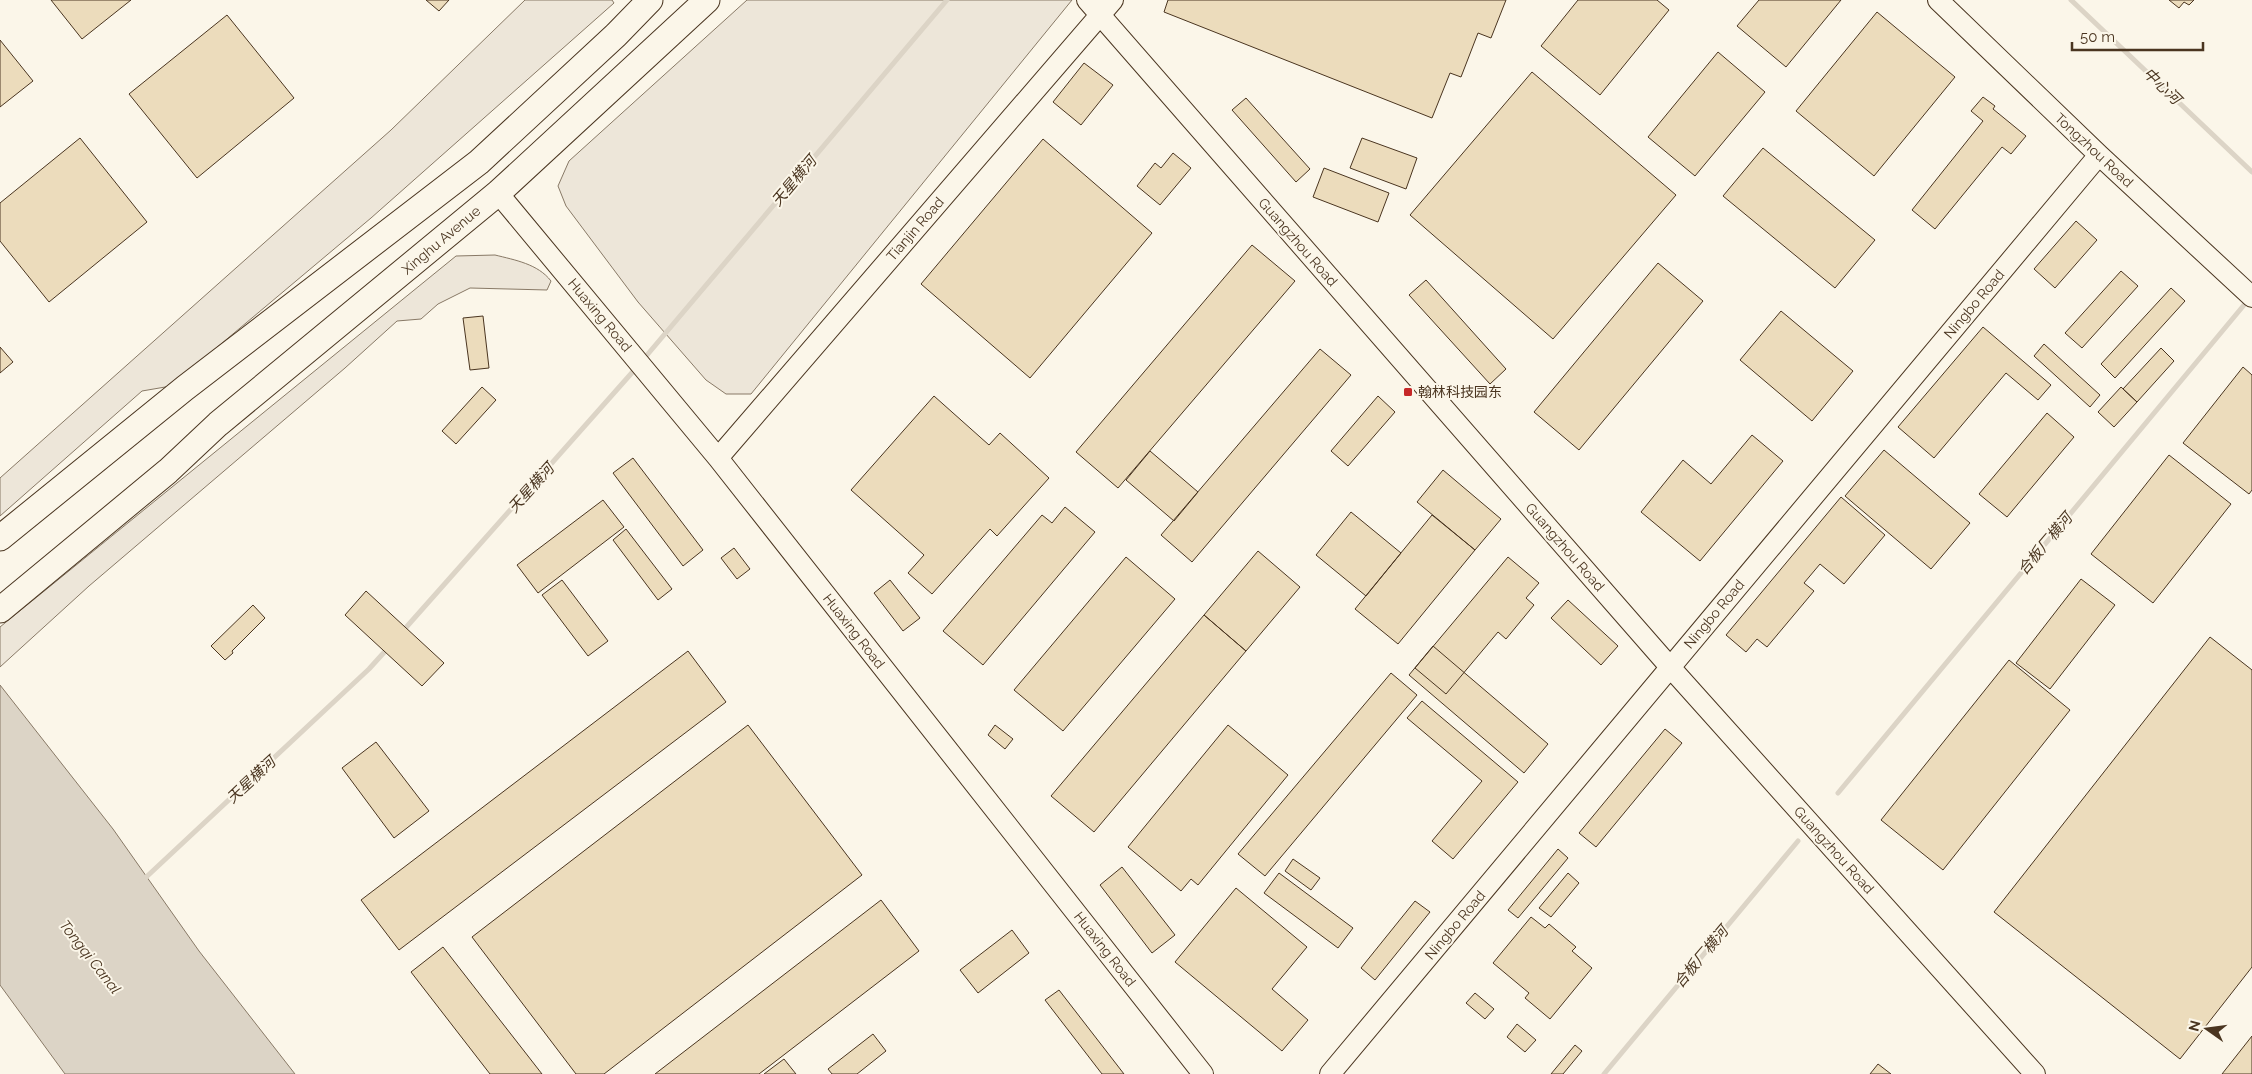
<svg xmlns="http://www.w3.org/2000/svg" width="2252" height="1074" viewBox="0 0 2252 1074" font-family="Raleway,'Noto Sans SC',sans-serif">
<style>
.green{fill:#ede6d9;stroke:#887966}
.water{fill:#dcd4c6;stroke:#887966}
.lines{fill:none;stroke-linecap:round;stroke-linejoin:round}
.stream{stroke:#dcd4c6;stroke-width:5}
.building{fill:#ecdcbc;stroke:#4a3520}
.tertiary-casing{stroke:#4a3520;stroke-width:22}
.primary-casing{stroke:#4a3520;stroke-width:27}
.tertiary{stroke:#fbf6e9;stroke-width:20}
.primary{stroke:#fbf6e9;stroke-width:25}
.poi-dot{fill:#c62828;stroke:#fbf6e9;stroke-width:2}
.labels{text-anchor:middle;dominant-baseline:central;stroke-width:4;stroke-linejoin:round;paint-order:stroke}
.street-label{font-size:14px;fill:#4a3520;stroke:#fbf6e9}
.poi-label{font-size:14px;fill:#4a3520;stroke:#fbf6e9;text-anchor:start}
.water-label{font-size:15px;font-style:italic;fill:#4a3520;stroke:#fbf6e9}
</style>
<rect width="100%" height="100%" fill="#fbf6e9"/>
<!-- green -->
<path class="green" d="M525 0H612L614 3 371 218 171 386 142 391 0 516V478L391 130Z
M747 0H1072L751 394H726L706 380 638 302 566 206 558 186 569 161Z
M495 255C515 260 538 264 551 281L547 290 470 288 438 304 421 319 397 321 345 368 89 586 0 667V627L456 256Z"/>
<!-- water -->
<path class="water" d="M0 685 113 829 199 951 295 1074H65L0 985Z"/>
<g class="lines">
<!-- stream -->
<path class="stream" d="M2071 0 2252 172
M642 361 947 0
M402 632 637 367
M1838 793 2249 299
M142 881 369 669 388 648
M1604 1074 1798 841"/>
</g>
<!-- building -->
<path class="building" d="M51 0H131L82 39Z
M426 0H449L439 11Z
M1168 0H1506L1491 38 1478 33 1461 77 1450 73 1432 118 1164 12Z
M1578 0H1657L1669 10 1600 95 1541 46Z
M1759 0H1841L1786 67 1737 26Z
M2169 0H2194L2189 5 2184 2 2179 8Z
M1877 12 1955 77 1874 176 1796 111Z
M227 15 294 98 197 178 129 94Z
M0 40 33 81 0 107Z
M1718 52 1765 92 1695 176 1648 137Z
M1084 63 1113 85 1081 125 1053 102Z
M1532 72 1676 195 1553 339 1410 215Z
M1983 97 1995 106 1993 109 2026 136 2011 154 2002 147 1935 229 1912 210 1983 121 1971 111Z
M1246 98 1310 169 1296 182 1232 110Z
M80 138 147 222 49 302 0 241V203Z
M1362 138 1417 158 1406 189 1350 168Z
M1043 139 1152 233 1030 378 921 284Z
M1763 148 1875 240 1835 288 1723 196Z
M1173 153 1191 168 1160 205 1137 186 1155 163 1161 168Z
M1324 168 1389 193 1378 222 1313 197Z
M2076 221 2097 240 2055 288 2034 269Z
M1252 245 1295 281 1118 488 1076 452Z
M1658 263 1703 301 1579 450 1534 412Z
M2121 271 2138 286 2082 348 2065 333Z
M1426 280 1506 369 1490 384 1409 295Z
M2171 288 2185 301 2115 378 2101 364Z
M1781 311 1853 371 1812 421 1740 360Z
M483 316 489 368 470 370 463 318Z
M1983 327 2051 385 2038 400 2006 373 1934 458 1898 427Z
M2044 344 2100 395 2090 407 2034 356Z
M0 347 13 362 0 373Z
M2161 348 2174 361 2137 402 2123 389Z
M1320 349 1351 375 1192 562 1161 535Z
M2243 367 2252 375V490L2249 494 2183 443Z
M482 387 496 400 456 444 442 431Z
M2121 387 2137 402 2114 427 2098 412Z
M934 396 989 445 1000 433 1049 478 997 536 990 529 932 594 908 573 924 555 851 490Z
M1378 396 1395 412 1348 466 1331 451Z
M2047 413 2074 437 2007 517 1979 494Z
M1752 435 1783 461 1700 561 1641 512 1683 460 1711 484Z
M1884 450 1970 523 1931 569 1845 496Z
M1150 451 1198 492 1174 521 1126 480Z
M2169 455 2231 504 2153 603 2091 554Z
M633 458 703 550 683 566 613 473Z
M1443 470 1501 519 1475 550 1417 502Z
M1841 497 1885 535 1844 584 1820 564 1804 583 1814 591 1767 647 1757 639 1746 652 1726 635Z
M603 500 624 527 538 593 517 565Z
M1065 507 1095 532 983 665 943 631 1042 515 1052 523Z
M1351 512 1401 553 1366 596 1316 555Z
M1432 515 1475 550 1398 644 1355 609Z
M626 529 672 589 658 600 613 540Z
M734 548 750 569 737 579 721 558Z
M1258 551 1300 587 1246 651 1204 615Z
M1126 557 1175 599 1063 731 1014 690Z
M1508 557 1539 583 1526 598 1534 605 1506 639 1498 632 1446 694 1415 668Z
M2081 579 2115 605 2050 689 2016 663Z
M562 580 608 641 588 656 542 595Z
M890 580 920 618 903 631 874 593Z
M366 591 444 663 422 686 345 615Z
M1568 600 1618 646 1601 665 1551 618Z
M253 605 265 618 232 651 233 653 225 660 211 646Z
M1204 615 1246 651 1094 832 1051 796Z
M2210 637 2252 670V967L2180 1059 1994 912Z
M1433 646 1548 744 1524 773 1409 675Z
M688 651 726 702 399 950 361 900Z
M2009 660 2070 710 1943 870 1881 820Z
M1391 673 1417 695 1265 876 1238 854Z
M1422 701 1518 782 1453 859 1432 841 1482 781 1407 718Z
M748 725 862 875 604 1074H576L472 937Z
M995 725 1013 739 1005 749 988 735Z
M1228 725 1288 775 1198 885 1191 879 1181 891 1128 847Z
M1665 729 1682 743 1596 847 1579 833Z
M376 742 429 811 394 838 342 768Z
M1558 849 1568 858 1518 918 1508 910Z
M1293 859 1320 878 1311 890 1285 871Z
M1122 867 1175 935 1152 953 1100 885Z
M1279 873 1353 928 1338 948 1264 893Z
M1568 873 1579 883 1551 917 1539 908Z
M1236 888 1307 947 1272 989 1308 1020 1282 1051 1175 962Z
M881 900 919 951 759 1074H655Z
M1415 901 1430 912 1375 980 1361 968Z
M1531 917 1545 928 1549 924 1576 947 1572 951 1592 968 1550 1019 1525 998 1529 993 1493 963Z
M1012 930 1029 953 978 993 960 970Z
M443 947 542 1074H490L411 972Z
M1059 990 1124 1074H1102L1045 1000Z
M1475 993 1494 1009 1485 1019 1466 1003Z
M1517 1024 1536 1040 1525 1052 1507 1037Z
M873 1034 886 1051 857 1074H832L828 1069Z
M2252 1036V1074H2222Z
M1575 1045 1582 1051 1563 1074H1551Z
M784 1059 796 1074H764Z
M1878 1064 1891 1074H1870Z"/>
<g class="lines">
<defs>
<path id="tertiary" d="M1087 0 1670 667 2035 1074
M1938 0 2099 155 2252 297
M498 193 718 458 1203 1074
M718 458 1113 0
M1330 1074 2099 155"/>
<path id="primary" d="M0 538 185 388 479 162 616 35 650 0
M0 610 168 471 218 424 498 193 707 0"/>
</defs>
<!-- tertiary casing -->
<use href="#tertiary" class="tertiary-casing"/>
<!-- primary casing -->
<use href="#primary" class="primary-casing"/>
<!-- tertiary -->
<use href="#tertiary" class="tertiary"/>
<!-- primary -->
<use href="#primary" class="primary"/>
</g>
<!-- markers -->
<rect class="poi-dot" x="1403" y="387" width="10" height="10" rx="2.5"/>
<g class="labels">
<!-- street labels -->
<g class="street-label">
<text transform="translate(2094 150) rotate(43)">Tongzhou Road</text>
<text transform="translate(915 229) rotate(-49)">Tianjin Road</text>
<text transform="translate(441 240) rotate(-40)">Xinghu Avenue</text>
<text transform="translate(1298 242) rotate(49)">Guangzhou Road</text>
<text transform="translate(1974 304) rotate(-50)">Ningbo Road</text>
<text transform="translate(600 315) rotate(50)">Huaxing Road</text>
<text transform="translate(1565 547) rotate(49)">Guangzhou Road</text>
<text transform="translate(1714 614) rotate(-50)">Ningbo Road</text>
<text transform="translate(854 631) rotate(52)">Huaxing Road</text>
<text transform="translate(1834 850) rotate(48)">Guangzhou Road</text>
<text transform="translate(1455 925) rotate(-50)">Ningbo Road</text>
<text transform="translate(1105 949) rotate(52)">Huaxing Road</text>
</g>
<!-- poi labels -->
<g class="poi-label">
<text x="1418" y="392">翰林科技园东</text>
</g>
<!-- water labels -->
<g class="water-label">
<text transform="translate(2162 86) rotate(44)">中心河</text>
<text transform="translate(794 181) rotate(-50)">天星横河</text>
<text transform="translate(531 488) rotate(-48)">天星横河</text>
<text transform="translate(2045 544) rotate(-50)">合板厂横河</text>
<text transform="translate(251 780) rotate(-43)">天星横河</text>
<text transform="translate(90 957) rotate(52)">Tongqi Canal</text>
<text transform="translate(1701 957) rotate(-50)">合板厂横河</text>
</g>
</g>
<!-- north arrow -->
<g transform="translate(2207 1029) rotate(284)" stroke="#fbf6e9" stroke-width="4" paint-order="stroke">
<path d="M0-4L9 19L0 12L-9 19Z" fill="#4a3520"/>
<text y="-8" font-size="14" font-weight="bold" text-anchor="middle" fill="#4a3520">N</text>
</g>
<!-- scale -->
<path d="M2072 42v8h131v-8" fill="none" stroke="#4a3520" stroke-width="2.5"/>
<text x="2080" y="42" font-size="15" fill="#4a3520" stroke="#fbf6e9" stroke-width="4" paint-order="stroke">50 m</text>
</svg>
